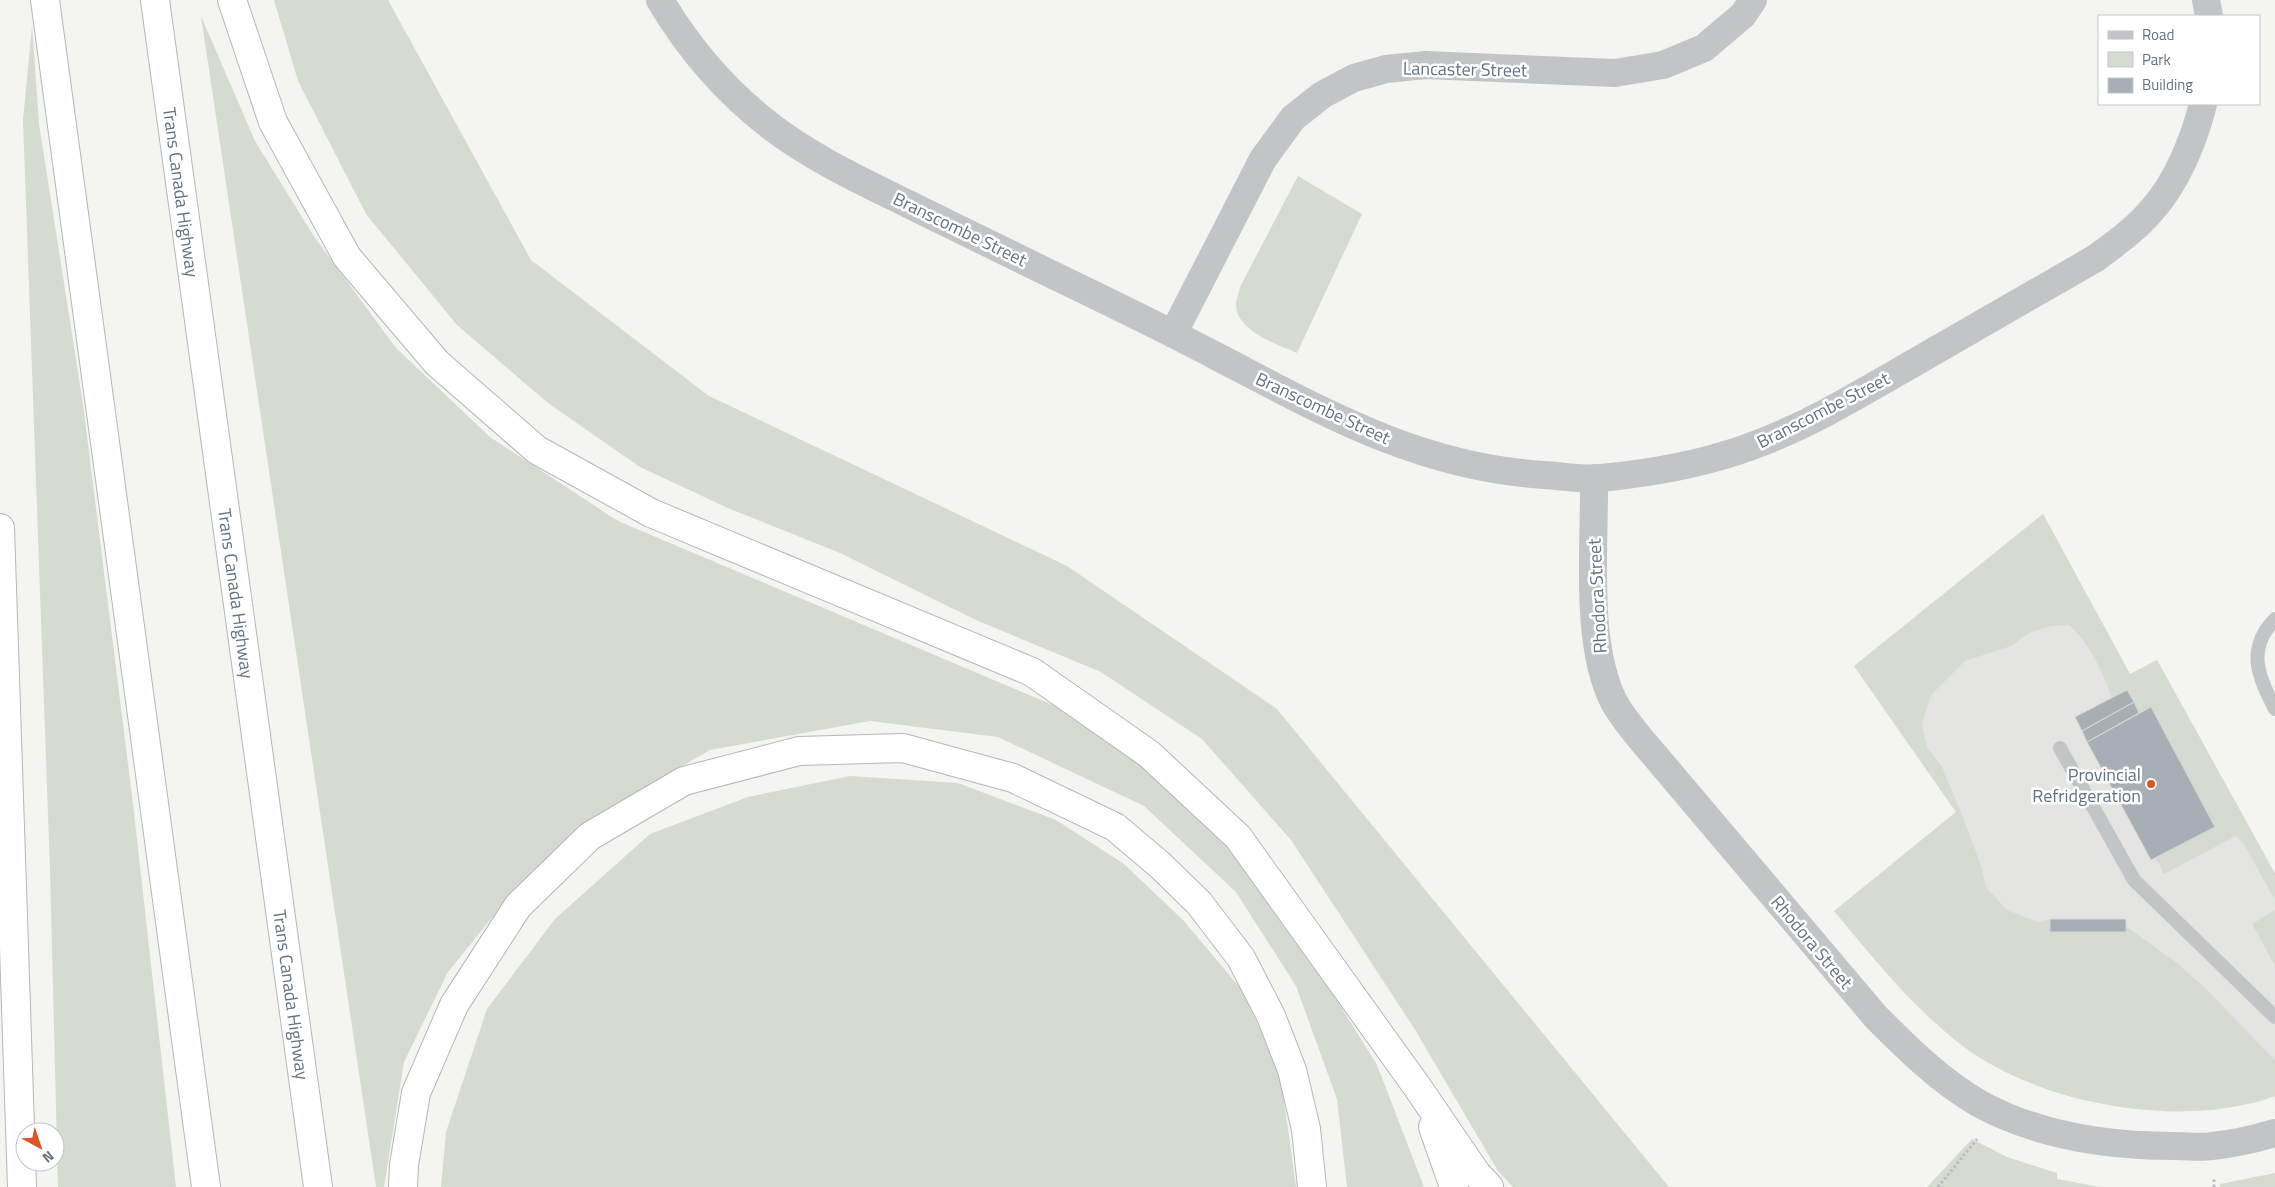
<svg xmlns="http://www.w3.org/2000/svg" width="2275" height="1187" viewBox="0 0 2275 1187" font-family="'Titillium Web',sans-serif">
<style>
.built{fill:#e4e5e3}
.green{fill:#d5dbd1}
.building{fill:#a8afb4;stroke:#d5d5d3}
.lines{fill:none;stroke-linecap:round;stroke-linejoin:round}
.motorway-casing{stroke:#b4b7ba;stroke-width:30}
.path{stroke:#bbbdbf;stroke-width:3;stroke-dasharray:2.5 2.5;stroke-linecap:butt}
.service{stroke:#c2c5c8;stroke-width:14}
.minor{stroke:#c2c5c8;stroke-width:28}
.motorway{stroke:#fff;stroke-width:28}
.poi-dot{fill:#dc5428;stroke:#fff;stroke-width:2}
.labels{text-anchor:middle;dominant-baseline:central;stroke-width:5;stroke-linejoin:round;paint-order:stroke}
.street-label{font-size:18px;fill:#647380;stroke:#fff}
.poi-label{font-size:18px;fill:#647380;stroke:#fff;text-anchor:end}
</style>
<rect width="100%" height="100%" fill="#f4f4f0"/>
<!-- built -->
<path class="built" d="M2043 514 2130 674 2157 660 2275 873V1096L2259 1102 2216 1110 2168 1112 2079 1099 2051 1091 1996 1067 1914 846 1956 812 1854 666Z"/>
<!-- green -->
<path class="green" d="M274 0H388L531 260 709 396 1067 566 1277 709 1669 1187H1513L1498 1171 1414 1028 1291 840 1202 739 1101 672 976 620 840 553 730 509 640 467 548 403 457 325 366 214 298 81Z
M201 16 255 141 313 235 396 348 490 437 618 521 1060 708 1140 759 1222 833 1299 939 1377 1065 1424 1187H1347L1337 1099 1296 986 1236 892 1144 806 998 737 870 721 710 750 596 816 511 894 448 972 404 1062 384 1187H376Z
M32 26 39 124 83 404 133 804 176 1187H58L50 870 23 120Z
M1298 176 1362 214 1297 353C1277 344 1235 331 1236 303 1237 298 1239 292 1240 287Z
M2043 514 2130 674 2157 660 2275 874V900L2243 843 2236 836 2164 874 2156 858 2214 826 2151 707 2139 713 2127 690 2112 698C2102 671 2091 645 2069 625L2051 626 2029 633 2011 646 1965 661 1931 695 1922 724 1927 747 1942 767 1963 818 1981 865 1986 887 2007 910 2038 922 2050 919V932H2125L2126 926 2177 963 2203 986 2275 1060V1096C2182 1129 2044 1106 1964 1047 1914 1009 1874 959 1834 911L1956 812 1854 666Z
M850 776 958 783 1056 820 1124 864 1183 920 1241 989 1280 1071 1296 1187H441L446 1132 487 1009 555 919 650 834 748 797Z
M2275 910V966L2252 924Z
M1972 1139 2007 1157 2057 1173V1179L2100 1187H1927Z
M2275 1173V1187H2220V1184Z"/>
<!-- building -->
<path class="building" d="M2127 690 2134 702 2082 731 2075 717Z
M2134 702 2139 713 2087 742 2082 731Z
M2151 707 2215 827 2151 860 2087 742Z
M2050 919H2126V932H2050Z"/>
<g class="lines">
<defs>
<g id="motorway">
<path d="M45 0 206 1187"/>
<path id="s1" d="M155 0 318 1187"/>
<path d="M232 0 273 122 347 257 437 363 537 450 651 513 1032 672 1149 754 1238 837 1418 1088 1476 1173 1489 1187"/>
<path d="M0 528 22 1187"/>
<path d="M1433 1127 1454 1187"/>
<path d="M403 1187 404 1165 416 1093 454 1005 518 906 590 836 684 781 799 751 903 748 1013 778 1115 827 1160 865 1199 903 1241 958 1271 1016 1292 1070 1306 1129 1312 1187"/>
</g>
</defs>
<!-- motorway casing -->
<use href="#motorway" class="motorway-casing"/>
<!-- path -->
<path class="path" d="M1938 1187 1977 1139
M2214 1187V1179"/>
<!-- service -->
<path class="service" d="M2275 619C2246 649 2258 676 2275 709
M2060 748 2134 880 2275 1017"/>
<!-- minor -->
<path class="minor" d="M660 0C689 49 727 93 773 128 814 159 862 181 908 204 957 228 1006 252 1055 276 1109 302 1163 328 1216 356 1324 412 1418 467 1544 475 1562 476 1582 480 1601 478 1652 473 1704 464 1752 446 1809 425 1860 394 1912 364 1974 328 2035 293 2096 258 2116 243 2136 229 2152 210 2177 182 2194 140 2203 104
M2206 0 2209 16
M1173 334 1263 159 1293 118 1322 95 1354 78 1386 69 1426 65 1615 73 1663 65 1704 48 1743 15 1753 0
M1594 478C1595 545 1584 643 1614 702 1624 720 1638 736 1651 751L1876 1017C1908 1049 1940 1081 1980 1104 2039 1136 2109 1146 2174 1146 2187 1146 2200 1148 2212 1146 2233 1144 2255 1139 2275 1133"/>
<!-- motorway -->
<use href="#motorway" class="motorway"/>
</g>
<!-- markers -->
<circle class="poi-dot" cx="2151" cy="784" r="5"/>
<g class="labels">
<!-- street labels -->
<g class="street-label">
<text transform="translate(1465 69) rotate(1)">Lancaster Street</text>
<text stroke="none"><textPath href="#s1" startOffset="194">Trans Canada Highway</textPath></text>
<text transform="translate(960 229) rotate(26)">Branscombe Street</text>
<text transform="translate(1323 408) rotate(25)">Branscombe Street</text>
<text transform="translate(1823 410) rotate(-27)">Branscombe Street</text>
<text stroke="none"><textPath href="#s1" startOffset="599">Trans Canada Highway</textPath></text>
<text transform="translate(1597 596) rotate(-93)">Rhodora Street</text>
<text transform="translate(1812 942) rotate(50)">Rhodora Street</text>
<text stroke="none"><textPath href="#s1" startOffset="1004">Trans Canada Highway</textPath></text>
</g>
<!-- poi labels -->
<g class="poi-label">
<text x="2141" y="774">Provincial<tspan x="2141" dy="21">Refridgeration</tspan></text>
</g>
</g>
<!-- legend -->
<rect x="2098" y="15" width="162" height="90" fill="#ffffff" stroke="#c1c7cc"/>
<rect x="2108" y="31" width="25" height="8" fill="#c2c5c8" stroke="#c1c7cc"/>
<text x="2142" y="40" font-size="15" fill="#647380">Road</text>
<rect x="2108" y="52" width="25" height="15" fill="#d5dbd1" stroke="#c1c7cc"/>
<text x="2142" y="65" font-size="15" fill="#647380">Park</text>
<rect x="2108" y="78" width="25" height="15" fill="#a8afb4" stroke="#c1c7cc"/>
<text x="2142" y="90" font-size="15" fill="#647380">Building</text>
<!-- north arrow -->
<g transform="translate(40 1147) rotate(140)"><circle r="24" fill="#ffffff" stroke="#c1c7cc"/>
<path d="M0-4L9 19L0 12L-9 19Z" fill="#dc5428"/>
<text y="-8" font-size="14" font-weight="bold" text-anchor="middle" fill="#647380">N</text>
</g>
</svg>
